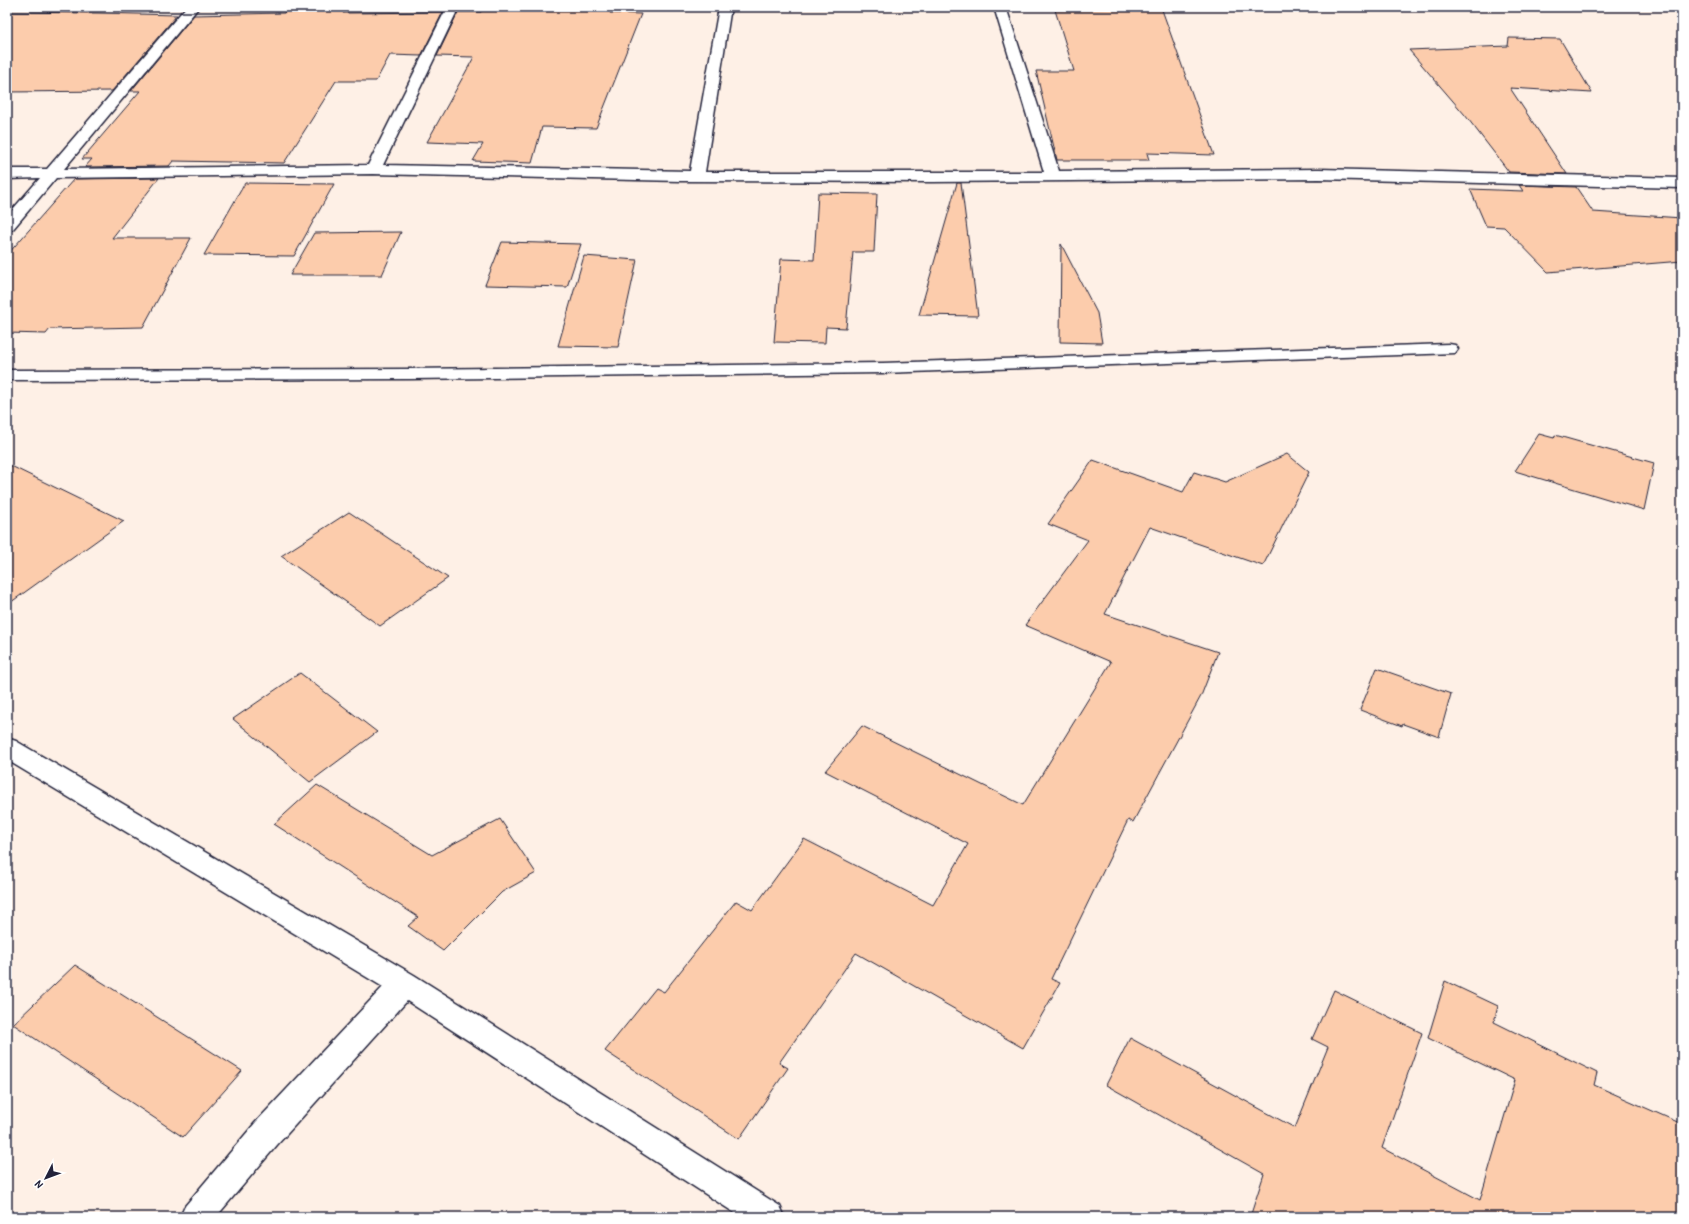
<svg xmlns="http://www.w3.org/2000/svg" width="1689" height="1224" viewBox="0 0 1689 1224" font-family="'Patrick Hand',sans-serif">
<style>
.building{fill:#fcccac;stroke:#22223b}
.lines{fill:none;stroke-linecap:round;stroke-linejoin:round}
.minor-casing{stroke:#22223b;stroke-width:3}
.minor{fill:#fff;fill-rule:evenodd}
</style>
<rect width="100%" height="100%" fill="#fef0e6"/>
<filter id="ink" filterUnits="userSpaceOnUse"><feTurbulence type="fractalNoise" baseFrequency=".025" numOctaves="2"/><feDisplacementMap in="SourceGraphic" scale="8" xChannelSelector="R" yChannelSelector="G"/><feConvolveMatrix kernelMatrix="1 2 1 2 8 2 1 2 1" color-interpolation-filters="sRGB"/></filter>
<g filter="url(#ink)">
<!-- building -->
<path class="building" d="M288 7H347L343 13 443 12 421 56 390 55 376 81H336L284 163 173 161 169 166 85 167 92 159H82L140 91H131L194 15 284 13Z
M485 7 612 8 610 13 641 14 596 128 542 127 532 163 473 161 483 144 427 142 474 57 437 56 458 12H481Z
M1161 7 1214 155 1147 153 1149 160H1057L1036 71H1074L1055 10Z
M7 12 97 13 177 15 112 91 7 92Z
M1509 38 1560 39 1592 93 1510 88 1567 174 1509 172 1465 115 1409 50 1508 46Z
M159 178 112 238H191L143 327 50 329 46 334 7 333V255L74 179Z
M245 183 334 184 294 256 204 255Z
M957 183H961L978 316 919 315Z
M1519 185 1576 187 1593 212 1682 218V261L1548 272 1504 227 1486 226 1470 189 1523 191Z
M818 193 877 194 874 252H853L846 328 826 327 825 343 774 342 781 259 814 260Z
M401 232 382 275H290L314 233Z
M502 242 581 244 567 287 485 285Z
M1061 244 1097 313 1102 343 1060 342Z
M584 256 637 260 618 347 558 346Z
M1539 434 1554 438 1555 435 1654 463 1644 510 1515 471Z
M1287 454 1309 472 1263 566 1150 527 1105 614 1218 652 1201 696 1133 822 1128 820 1051 979 1060 983 1023 1048 856 953 779 1063 788 1068 739 1139 605 1051 656 988 664 992 736 901 752 910 804 839 933 905 968 844 825 771 862 726 1023 805 1111 662 1025 625 1088 540 1048 524 1093 460 1183 492 1194 472 1225 482Z
M7 464 124 521 7 605Z
M349 512 448 578 380 626 281 556Z
M1377 668 1451 694 1439 737 1403 724 1402 726 1360 710Z
M300 673 377 732 310 782 233 719Z
M317 785 432 855 500 819 536 873 502 892 443 951 408 926 418 917 274 824Z
M75 965 242 1071 183 1137 13 1024Z
M1445 981 1498 1006 1494 1022 1597 1073 1594 1085 1682 1124V1217H1250L1264 1174 1106 1085 1130 1038 1295 1128 1328 1047 1312 1039 1334 990 1422 1033 1382 1148 1480 1200 1515 1080 1428 1038Z"/>
<g class="lines">
<defs>
<path id="minor" d="M186 7H199L64 169 368 165 447 7H459L383 165 690 171 719 7H731L705 172H1044L994 7H1006L1059 171 1319 169 1682 178V188L1319 179 932 182 680 181 373 174 56 178 13 229 7 231V216L40 178 7 179V169H47Z
M1449 344 1455 345 1458 349 1455 353 883 373 410 379 7 380V370L410 369 883 363Z
M7 738 16 741 414 975 780 1206 785 1217H741L407 1001 277 1145 216 1217H180L185 1206 255 1123 383 987 7 760Z"/>
</defs>
<!-- minor casing -->
<use href="#minor" class="minor-casing"/>
<!-- minor -->
<use href="#minor" class="minor"/>
</g>
</g>
<!-- margin -->
<rect width="1689" height="1224" fill="none" stroke="#fff" stroke-width="24"/>
<rect x="12" y="12" width="1665" height="1200" fill="none" stroke="#22223b" stroke-width="1.5" filter="url(#ink)"/>
<!-- north arrow -->
<g transform="translate(46 1178) rotate(228)" stroke="#ffffff" stroke-width="3" paint-order="stroke">
<path d="M0-3L7 15L0 10L-7 15Z" fill="#22223b"/>
<text y="-6" font-size="11" font-weight="bold" text-anchor="middle" fill="#22223b">N</text>
</g>
</svg>
